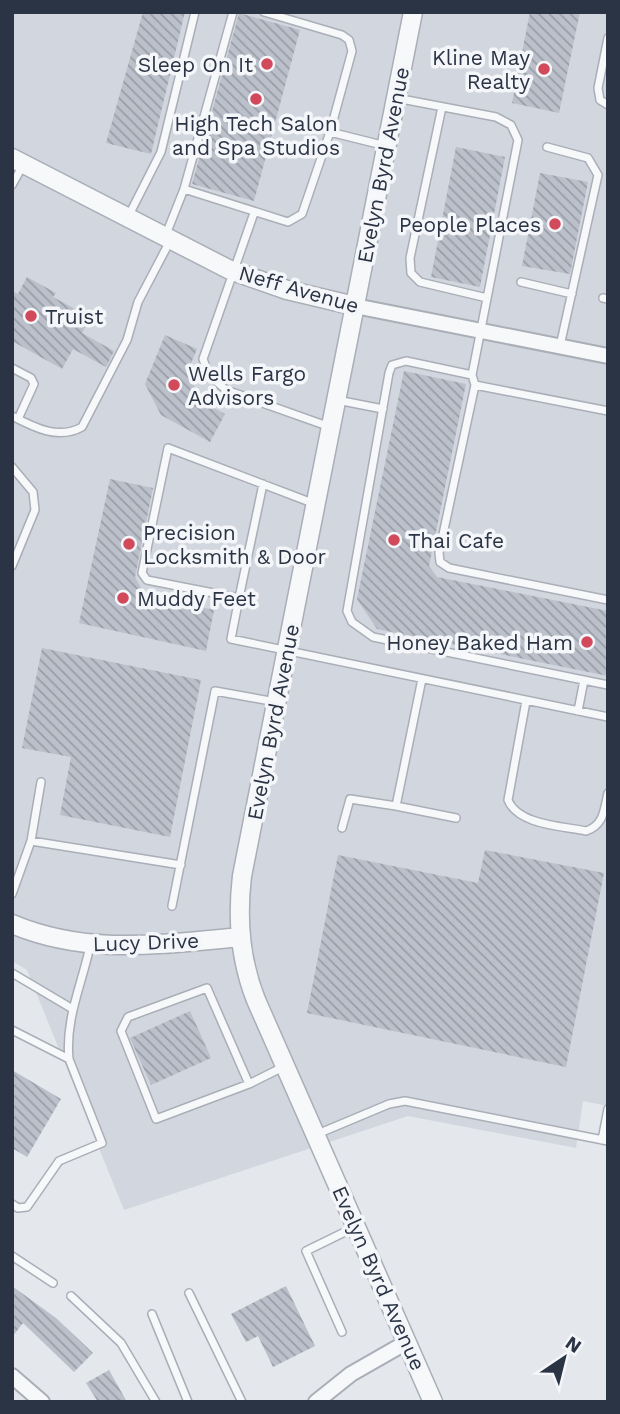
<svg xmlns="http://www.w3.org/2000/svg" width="620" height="1414" viewBox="0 0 620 1414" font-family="'Work Sans',sans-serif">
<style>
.built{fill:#d2d6de}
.building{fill:url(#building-back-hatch)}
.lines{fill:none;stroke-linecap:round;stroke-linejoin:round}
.service-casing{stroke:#a9aeb7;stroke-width:10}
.minor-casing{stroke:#a9aeb7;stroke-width:18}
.tertiary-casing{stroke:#a9aeb7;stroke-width:21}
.service{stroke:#f7f8fa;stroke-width:7}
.minor{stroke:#f7f8fa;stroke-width:14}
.tertiary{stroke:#f7f8fa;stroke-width:18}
.poi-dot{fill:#d1495b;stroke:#f4f6f9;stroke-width:2.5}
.labels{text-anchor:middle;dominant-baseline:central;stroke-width:7;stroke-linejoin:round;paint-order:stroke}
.poi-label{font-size:21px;fill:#2b3445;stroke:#f4f6f9;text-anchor:start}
.street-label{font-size:21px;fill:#2b3445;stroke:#f4f6f9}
</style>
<defs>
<pattern id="building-back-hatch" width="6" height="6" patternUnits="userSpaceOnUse" patternTransform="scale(1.75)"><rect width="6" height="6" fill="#bbc0ca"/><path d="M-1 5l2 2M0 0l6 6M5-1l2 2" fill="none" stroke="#989da6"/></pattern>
</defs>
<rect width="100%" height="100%" fill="#e4e7ec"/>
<!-- built -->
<path class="built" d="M12 12H608V1106L583 1101 576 1148 408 1116 124 1210 27 970 12 961Z"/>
<!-- building -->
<path class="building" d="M143 12H185L151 154 106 143Z
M530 12H580L559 113 512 103Z
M239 13 300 30 254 201 192 184Z
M456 147 505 157 480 287 431 277Z
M540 173 588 182 570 274 522 266Z
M27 277 56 293 53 297 90 317 82 333 114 351 106 367 73 349 62 369 12 341V291L18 294Z
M165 335 197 349 187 373 203 402 225 414 210 442 161 415 145 384Z
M404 371 466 384 429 566 437 577 608 611V676L377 629 357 599Z
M110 479 153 488 135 577 145 595 214 610 206 651 79 623Z
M42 648 201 680 170 837 60 815 71 757 22 748Z
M485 850 604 873 566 1067 307 1013 338 855 478 883Z
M190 1011 211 1058 151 1085 130 1038Z
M12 1070 61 1099 27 1157 12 1148Z
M12 1286 56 1318 93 1353 74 1372 23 1323 12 1337Z
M286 1286 315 1346 273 1367 258 1336 246 1342 231 1314Z
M109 1370 127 1402H98L86 1383Z"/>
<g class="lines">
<defs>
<path id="service" d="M233 12 184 189 288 222 302 214 330 132 352 51 349 40 342 35 264 12
M608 38 598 88 600 100 608 105
M396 98 496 117 511 125 518 140 472 375 406 361 392 365 389 373 347 611 352 622 373 637 608 685
M442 107 410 258 411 273 420 282 487 298
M330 132 386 146
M547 147 588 158 598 175 560 346
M12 185 23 165
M254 213 203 359 209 375 226 390 330 427
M128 217 161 152 195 12
M165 237 184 189
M521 282 572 294
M603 298 608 299
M12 368 31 378 34 384 18 419
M472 375 475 385 439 553 440 562 449 568 608 600
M475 385 608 411
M337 400 383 409
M12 416C35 428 59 440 82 427L127 340 138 302 170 241
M12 467 33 492 35 510 12 566
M263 484 239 598 147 580 142 573 168 448 315 504
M239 598 231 639 608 717
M422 679 396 806 456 818
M526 701 508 800C518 825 562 826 586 831 604 825 604 810 608 793
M578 711 584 680
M41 782 31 841 181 865
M342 828 350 799 396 806
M12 894 31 841
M172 906 215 691 276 702
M12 973 71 1008
M12 1030 69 1059C65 1019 82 984 90 946
M249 1084 207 988 128 1017 121 1031 156 1119 249 1084 285 1066
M315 1135 389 1104 405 1101 608 1141
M602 1140 608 1109
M12 1204 18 1208 27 1207 59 1161 102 1143 69 1059
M12 1256 53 1283
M189 1293 242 1402
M71 1296 121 1343 156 1402
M152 1314 188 1402
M342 1332 306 1251 355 1227"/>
<path id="minor" d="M355 306 608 356
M12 1376 42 1402
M316 1402 351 1374 407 1342"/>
<path id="tertiary" d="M413 12 242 876C237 918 240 960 256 1000L433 1402
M12 158 230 270 287 290 355 306
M12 924C88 956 162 944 241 937"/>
</defs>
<!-- service casing -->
<use href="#service" class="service-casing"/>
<!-- minor casing -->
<use href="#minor" class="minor-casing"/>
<!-- tertiary casing -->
<use href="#tertiary" class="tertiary-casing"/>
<!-- service -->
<use href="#service" class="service"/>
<!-- minor -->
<use href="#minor" class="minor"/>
<!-- tertiary -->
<use href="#tertiary" class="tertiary"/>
</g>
<!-- markers -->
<g class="poi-dot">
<circle cx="267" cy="64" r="7"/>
<circle cx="544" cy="69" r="7"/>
<circle cx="256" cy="99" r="7"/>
<circle cx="555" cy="224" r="7"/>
<circle cx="31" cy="316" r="7"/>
<circle cx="174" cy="385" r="7"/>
<circle cx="394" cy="540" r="7"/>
<circle cx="129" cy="544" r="7"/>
<circle cx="123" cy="598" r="7"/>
<circle cx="587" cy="642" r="7"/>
</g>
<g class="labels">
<!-- poi labels -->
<g class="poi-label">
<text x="530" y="57" text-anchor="end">Kline May<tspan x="530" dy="24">Realty</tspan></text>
<text x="253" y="64" text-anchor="end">Sleep On It</text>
<text x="256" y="123" text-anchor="middle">High Tech Salon<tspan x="256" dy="24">and Spa Studios</tspan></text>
<text x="541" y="224" text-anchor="end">People Places</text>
<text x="45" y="316">Truist</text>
<text x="188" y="373">Wells Fargo<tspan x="188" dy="24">Advisors</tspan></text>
<text x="143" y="532">Precision<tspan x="143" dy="24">Locksmith &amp; Door</tspan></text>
<text x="408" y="540">Thai Cafe</text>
<text x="137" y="598">Muddy Feet</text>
<text x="573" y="642" text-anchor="end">Honey Baked Ham</text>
</g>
<!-- street labels -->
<g class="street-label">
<text transform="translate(383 165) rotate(-79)">Evelyn Byrd Avenue</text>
<text transform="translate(299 289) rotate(16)">Neff Avenue</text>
<text transform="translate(273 722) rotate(-79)">Evelyn Byrd Avenue</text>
<text transform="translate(146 942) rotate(-2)">Lucy Drive</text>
<text transform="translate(379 1278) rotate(66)">Evelyn Byrd Avenue</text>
</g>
</g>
<!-- border -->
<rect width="620" height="1414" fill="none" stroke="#2b3445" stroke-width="28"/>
<!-- north arrow -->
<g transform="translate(564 1358) rotate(35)" stroke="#f4f6f9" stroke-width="5" paint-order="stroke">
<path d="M0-5L12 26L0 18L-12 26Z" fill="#2b3445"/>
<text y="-10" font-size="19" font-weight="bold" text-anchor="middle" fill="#2b3445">N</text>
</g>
</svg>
